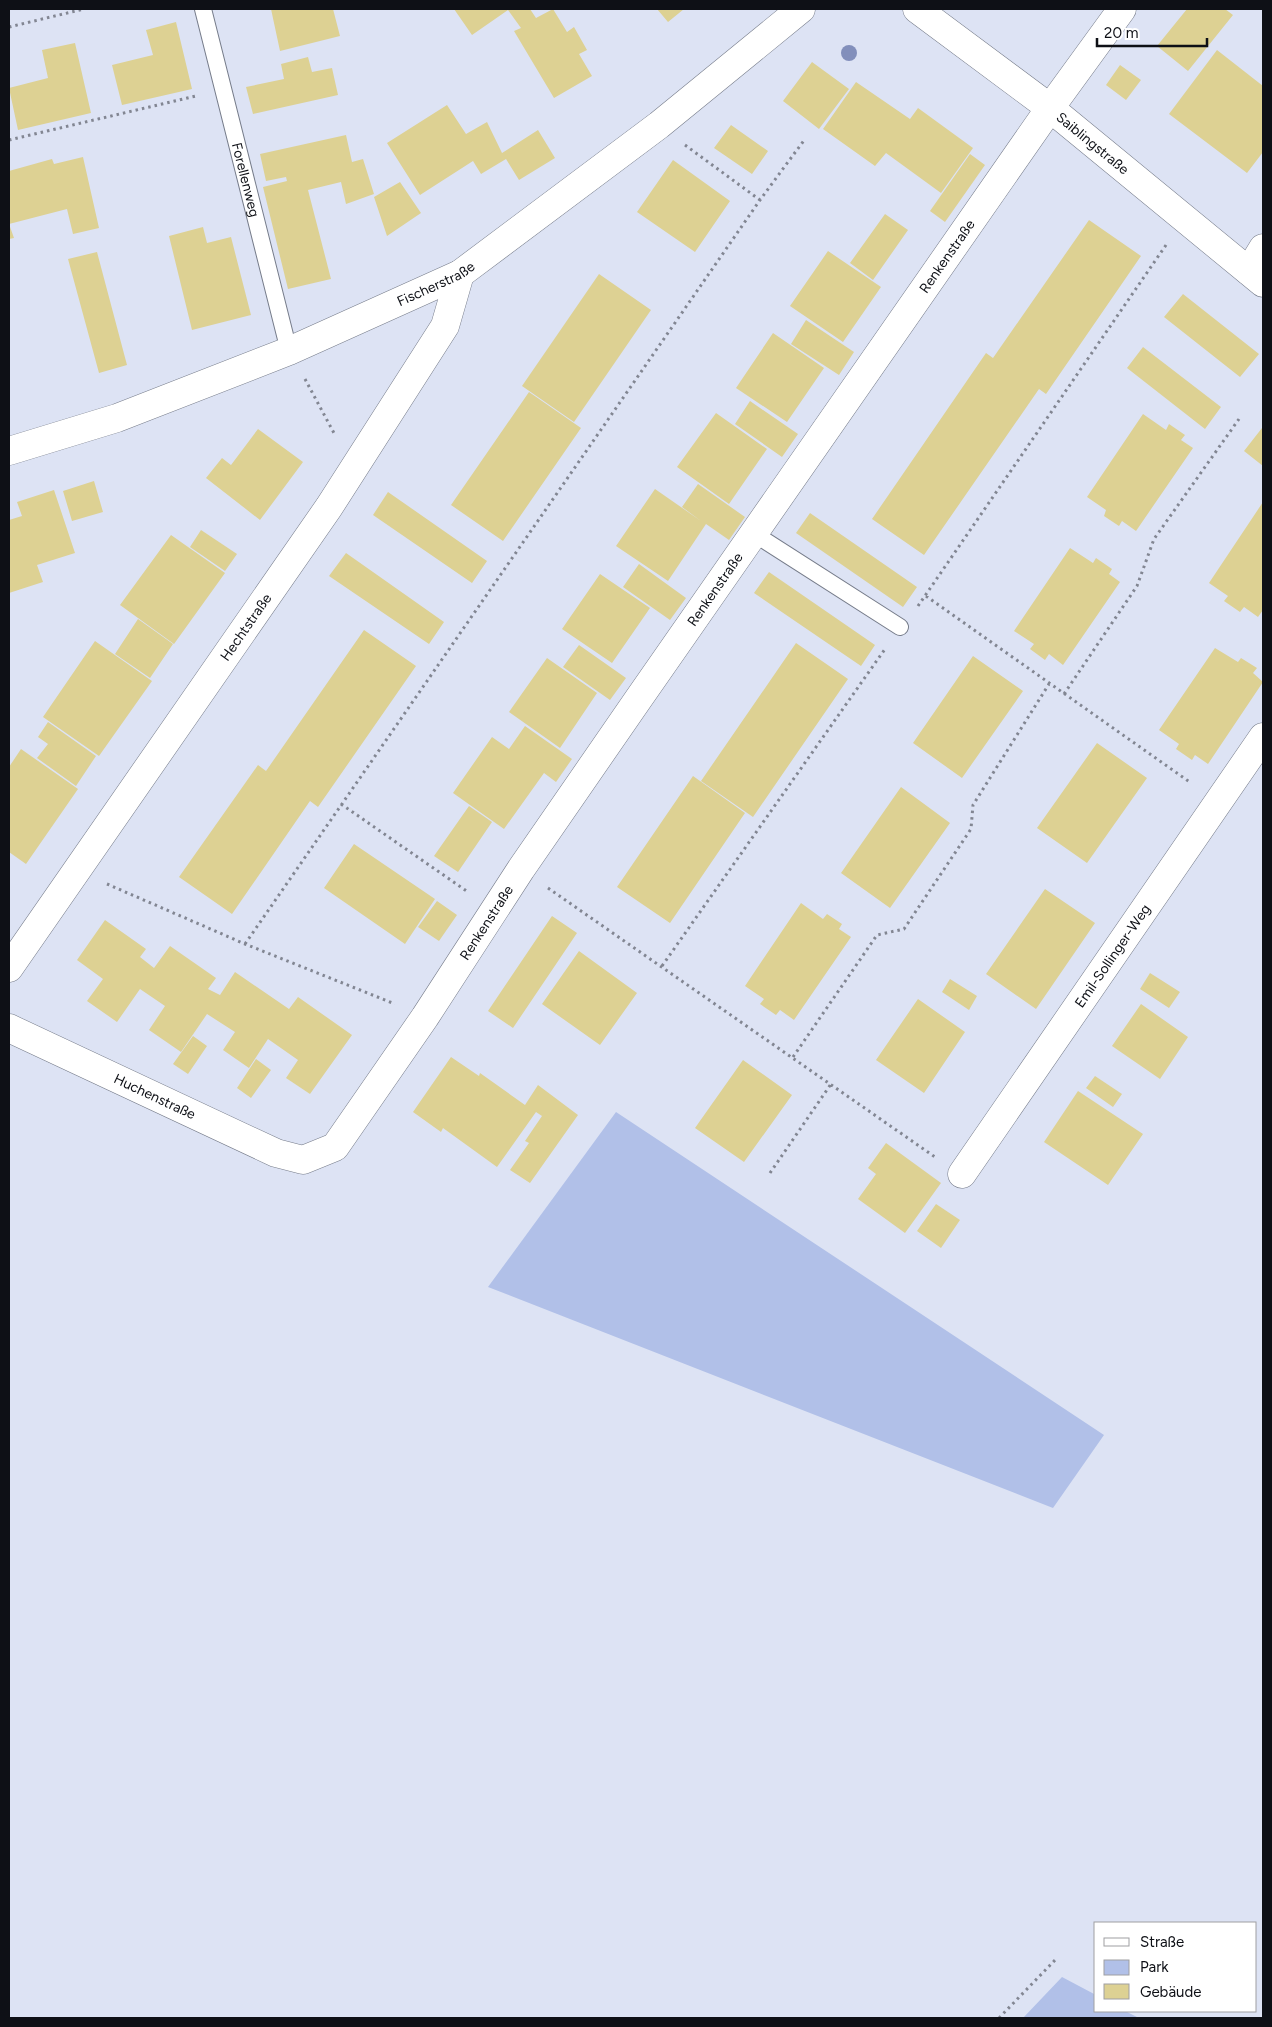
<svg xmlns="http://www.w3.org/2000/svg" width="1272" height="2027" viewBox="0 0 1272 2027" font-family="Figtree,sans-serif">
<style>
.green{fill:#b1c0e8}
.building{fill:#ddd193}
.lines{fill:none;stroke-linecap:round;stroke-linejoin:round}
.lane-casing{stroke:#767c8a;stroke-width:18}
.street-casing{stroke:#767c8a;stroke-width:29}
.path{stroke:#828692;stroke-width:3;stroke-dasharray:2.5 4;stroke-linecap:butt}
.lane{stroke:#fff;stroke-width:16}
.street{stroke:#fff;stroke-width:28}
.tree{fill:#828fbb}
.labels{text-anchor:middle;dominant-baseline:central;stroke-width:4;stroke-linejoin:round;paint-order:stroke}
.street-label{font-size:14px;fill:#0e1016;stroke:#fff}
</style>
<rect width="100%" height="100%" fill="#dde3f4"/>
<!-- green -->
<path class="green" d="M616 1112 1104 1435 1053 1508 488 1287Z
M1062 1977 1096 1995V2011H1125L1139 2018H1023Z"/>
<!-- building -->
<path class="building" d="M271 9H333L340 36 280 51Z
M454 9H530L536 18 553 9 567 32 574 27 587 50 579 54 592 76 554 98 514 31 521 28 508 10 472 35Z
M657 9H684L668 22Z
M1187 9H1225L1233 15 1188 71 1157 46Z
M176 22 192 89 122 105 112 65 153 55 146 30Z
M75 43 91 113 18 130 9 88 48 78 42 50Z
M1217 50 1263 86V152L1247 173 1169 114Z
M308 57 312 72 332 68 338 95 253 114 246 87 284 79 281 64Z
M812 62 849 89 819 129 783 101Z
M1120 65 1141 80 1126 100 1106 85Z
M856 82 910 119 918 108 973 148 941 193 886 153 875 166 823 129Z
M447 105 466 134 487 122 502 153 538 130 555 158 519 180 506 159 481 174 473 161 420 195 387 143Z
M731 125 768 151 752 174 714 148Z
M346 135 352 162 363 159 374 194 346 204 341 182 308 190 331 279 288 289 263 187 287 181 286 177 266 181 260 154Z
M970 154 985 165 945 222 930 211Z
M83 157 99 228 73 234 67 209 9 224 14 238 9 239V171L52 159 54 164Z
M673 160 730 201 695 252 637 212Z
M400 182 421 213 387 236 374 197Z
M885 214 908 230 873 280 850 263Z
M1089 220 1141 256 1046 394 1039 389 924 555 872 519 986 353 993 358Z
M203 227 207 243 231 237 251 315 192 330 169 236Z
M828 251 881 287 843 342 790 306Z
M97 252 127 365 99 373 68 259Z
M599 274 651 310 574 422 522 386Z
M1183 294 1259 354 1240 377 1164 317Z
M806 320 854 352 839 375 791 344Z
M773 333 824 368 787 422 736 388Z
M1143 347 1221 407 1205 429 1127 368Z
M529 392 581 428 503 541 451 505Z
M750 401 798 434 782 457 735 424Z
M716 413 767 449 729 504 677 467Z
M1143 414 1166 430 1169 424 1185 435 1181 440 1193 448 1136 531 1122 521 1119 526 1104 516 1106 510 1087 497Z
M1262 428 1263 429V466L1244 451Z
M258 429 303 462 260 520 206 478 222 458 231 465Z
M94 481 103 512 72 521 63 491Z
M698 484 745 517 729 540 706 524 668 581 616 546 655 489 701 521 682 507Z
M54 490 75 553 37 565 43 582 9 593V520L22 516 17 502Z
M388 492 487 561 472 583 373 515Z
M1263 502V610L1258 617 1244 607 1240 612 1224 601 1228 596 1209 583Z
M810 513 917 587 903 607 796 533Z
M201 530 237 554 225 571 190 547Z
M171 535 225 573 174 644 120 605Z
M1070 548 1093 563 1096 558 1112 569 1109 574 1120 582 1063 665 1049 654 1045 660 1030 649 1034 644 1014 631Z
M346 553 444 622 429 644 329 576Z
M639 564 686 598 670 620 623 587Z
M769 572 875 645 861 666 754 593Z
M600 574 650 608 612 663 562 629Z
M138 619 173 644 150 678 115 654Z
M364 630 416 666 318 807 310 801 232 914 179 877 258 765 266 771Z
M95 641 152 681 99 756 43 717Z
M796 643 848 679 753 817 701 781Z
M579 645 626 678 610 700 563 667Z
M1215 648 1238 662 1241 658 1257 668 1253 673 1263 682 1208 764 1195 755 1192 760 1176 749 1179 744 1159 730Z
M973 656 1023 691 962 778 913 743Z
M547 658 597 693 560 748 509 712Z
M48 722 96 756 76 786 37 758 48 744 38 737Z
M525 726 572 759 556 782 544 773 504 829 453 793 492 737 509 749Z
M1097 743 1147 778 1087 863 1037 828Z
M21 749 78 789 26 864 9 852V767Z
M693 776 745 813 670 923 617 887Z
M901 787 950 823 890 908 841 873Z
M469 806 492 822 458 872 434 856Z
M354 844 435 899 405 944 324 888Z
M1045 889 1095 923 1036 1009 986 974Z
M437 901 457 915 439 941 418 927Z
M801 903 823 919 827 914 842 924 839 929 851 937 794 1020 780 1010 776 1015 760 1004 764 999 745 986Z
M552 916 577 933 513 1028 488 1011Z
M105 920 146 949 140 957 154 968 170 946 216 978 208 989 220 995 235 972 289 1009 298 997 352 1035 310 1094 286 1078 298 1060 268 1039 249 1068 223 1050 235 1032 207 1014 181 1052 149 1030 165 1006 140 989 117 1022 87 1001 103 979 77 960Z
M579 951 637 993 600 1045 542 1004Z
M1150 973 1180 992 1169 1008 1140 989Z
M950 979 977 996 969 1010 942 992Z
M918 999 965 1032 924 1093 876 1060Z
M1141 1004 1188 1037 1160 1079 1112 1046Z
M193 1036 207 1046 188 1074 173 1064Z
M451 1057 479 1076 480 1073 525 1105 538 1085 578 1115 530 1183 510 1170 529 1143 525 1141 542 1116 536 1112 497 1167 443 1128 441 1132 413 1112Z
M256 1059 271 1070 251 1098 237 1088Z
M743 1060 792 1095 744 1162 695 1128Z
M1095 1076 1122 1094 1113 1107 1086 1088Z
M1078 1091 1143 1134 1108 1185 1044 1142Z
M886 1143 941 1183 905 1233 858 1199 876 1174 868 1168Z
M936 1204 960 1220 941 1248 917 1231Z"/>
<g class="lines">
<defs>
<g id="lane">
<path id="s1" d="M203 9 289 351"/>
<path d="M753 533 900 627"/>
</g>
<g id="street">
<path id="s2" d="M917 9 1050 108 1263 283"/>
<path d="M1249 271 1263 248"/>
<path id="s3" d="M9 451 117 418 289 351 460 274 659 125 801 9"/>
<path id="s4" d="M9 968 329 507 445 326 460 274"/>
<path id="s5" d="M9 1028 276 1153 303 1160 335 1147 425 1017 521 869 637 701 1050 108 1122 9"/>
<path id="s6" d="M962 1174 1263 737"/>
</g>
</defs>
<!-- lane casing -->
<use href="#lane" class="lane-casing"/>
<!-- street casing -->
<use href="#street" class="street-casing"/>
<!-- path -->
<path class="path" d="M9 27 84 9
M9 140 196 96
M685 145 760 200
M305 379 335 435
M926 596 1191 783
M918 606 1166 245
M1064 694 1137 586 1154 539 1239 419
M341 804 468 892
M107 884 245 944 395 1004
M548 888 935 1157
M245 944 760 200 805 139
M662 966 885 649
M793 1057 877 935 904 929 971 829 973 805 1049 684
M770 1173 831 1084
M999 2018 1057 1958"/>
<!-- lane -->
<use href="#lane" class="lane"/>
<!-- street -->
<use href="#street" class="street"/>
</g>
<!-- trees -->
<circle class="tree" cx="849" cy="53" r="8"/>
<g class="labels">
<!-- street labels -->
<g class="street-label">
<text stroke="none"><textPath href="#s2" startOffset="221">Saiblingstraße</textPath></text>
<text stroke="none"><textPath href="#s1" startOffset="176">Forellenweg</textPath></text>
<text stroke="none"><textPath href="#s5" startOffset="1438">Renkenstraße</textPath></text>
<text stroke="none"><textPath href="#s3" startOffset="459">Fischerstraße</textPath></text>
<text stroke="none"><textPath href="#s5" startOffset="1032">Renkenstraße</textPath></text>
<text stroke="none"><textPath href="#s4" startOffset="415">Hechtstraße</textPath></text>
<text stroke="none"><textPath href="#s5" startOffset="628">Renkenstraße</textPath></text>
<text stroke="none"><textPath href="#s6" startOffset="265">Emil-Sollinger-Weg</textPath></text>
<text stroke="none"><textPath href="#s5" startOffset="161">Huchenstraße</textPath></text>
</g>
</g>
<!-- border -->
<rect width="1272" height="2027" fill="none" stroke="#0e1016" stroke-width="20"/>
<!-- legend -->
<rect x="1094" y="1922" width="162" height="90" fill="#ffffff" stroke="#9f9fa2"/>
<rect x="1104" y="1938" width="25" height="8" fill="#ffffff" stroke="#9f9fa2"/>
<text x="1140" y="1947" font-size="15" fill="#0e1016">Straße</text>
<rect x="1104" y="1960" width="25" height="15" fill="#b1c0e8" stroke="#9f9fa2"/>
<text x="1140" y="1972" font-size="15" fill="#0e1016">Park</text>
<rect x="1104" y="1984" width="25" height="15" fill="#ddd193" stroke="#9f9fa2"/>
<text x="1140" y="1997" font-size="15" fill="#0e1016">Gebäude</text>
<!-- scale -->
<path d="M1097 38v8h110v-8" fill="none" stroke="#0e1016" stroke-width="2.5"/>
<text x="1104" y="38" font-size="15" fill="#0e1016" stroke="#ffffff" stroke-width="4" paint-order="stroke">20 m</text>
</svg>
